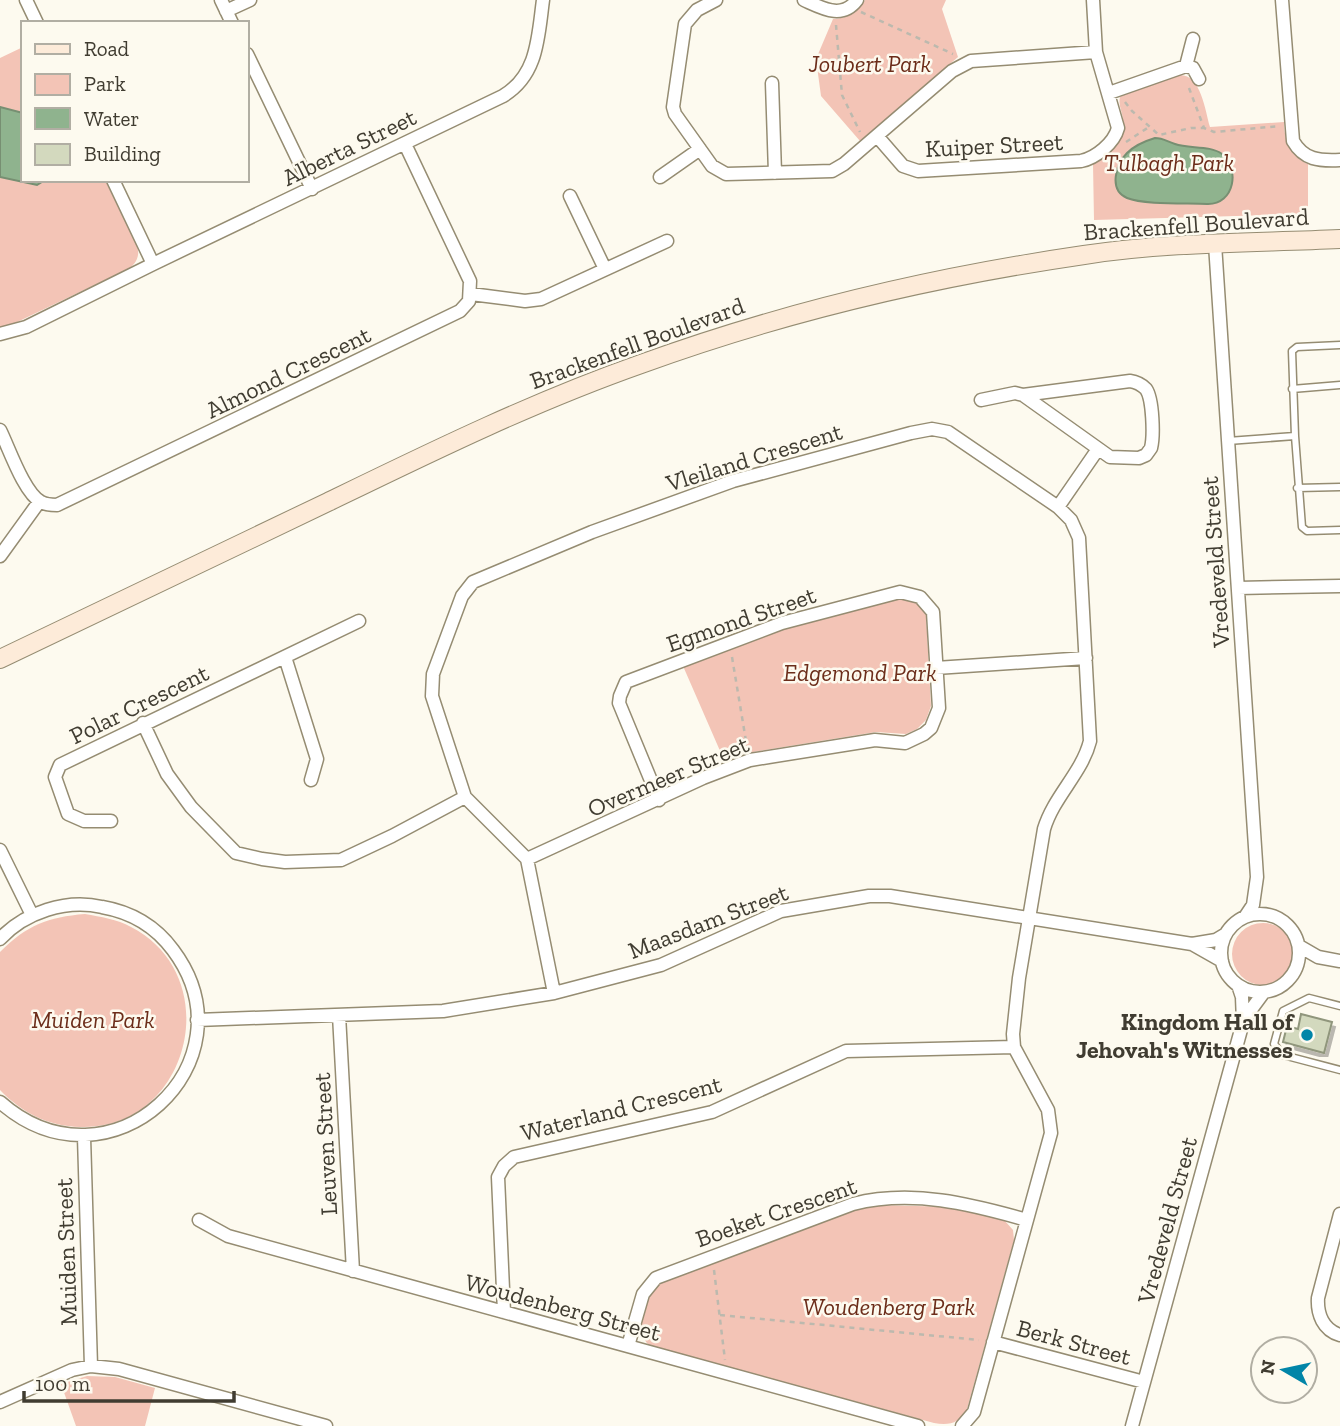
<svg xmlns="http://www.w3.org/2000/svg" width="1340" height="1426" viewBox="0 0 1340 1426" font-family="'Zilla Slab',serif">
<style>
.green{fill:#f3c4b6}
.water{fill:#8fb38e;stroke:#778f72;stroke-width:2}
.building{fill:#d3d9be;stroke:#90967c;stroke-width:2;filter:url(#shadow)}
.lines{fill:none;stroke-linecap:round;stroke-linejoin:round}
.lane-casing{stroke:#958c72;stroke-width:9}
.street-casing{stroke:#958c72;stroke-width:15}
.secondary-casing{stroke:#958c72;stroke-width:20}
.path{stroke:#bcb9ae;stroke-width:2.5;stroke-dasharray:5 5;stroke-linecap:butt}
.lane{stroke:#fff;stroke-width:6}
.street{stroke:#fff;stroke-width:12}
.secondary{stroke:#fdebd9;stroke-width:18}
.poi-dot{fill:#0185a8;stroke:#fdfaef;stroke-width:2.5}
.labels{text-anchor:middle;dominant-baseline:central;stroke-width:5;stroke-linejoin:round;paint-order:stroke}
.park-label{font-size:24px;font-style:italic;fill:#6c2d1a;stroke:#fdfaef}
.street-label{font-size:24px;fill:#403c31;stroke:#fdfaef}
.poi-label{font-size:24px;font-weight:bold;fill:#403c31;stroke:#fdfaef;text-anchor:end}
</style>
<defs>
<filter id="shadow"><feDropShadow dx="3" dy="5" stdDeviation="0" flood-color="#0004"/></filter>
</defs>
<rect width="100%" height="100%" fill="#fdfaef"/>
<!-- green -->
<path class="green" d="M865 0H946L942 9 958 57 860 141 821 96 816 59 833 19C848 18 857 13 865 0Z
M23 47V180H105L137 246C140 255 137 262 130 268L13 324 0 328V58Z
M1179 75C1201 74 1205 110 1210 127L1284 122C1284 141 1291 156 1308 164V214L1094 220 1093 164C1106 154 1125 137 1123 119 1122 111 1118 105 1120 97L1126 93Z
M898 598 917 602 926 615 931 706 926 720 917 729 906 734 876 732 741 754 724 760 683 666 770 632Z
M85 914C101 917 117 919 131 927 228 977 189 1131 80 1127 48 1126 22 1113 0 1090V952C27 925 48 917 85 914Z
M1232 954a31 31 0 1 1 62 0a31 31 0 1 1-62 0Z
M876 1205 955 1207 1005 1221 1013 1230 1014 1240 967 1409C960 1423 949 1426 934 1423L649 1345C633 1331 645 1295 660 1283L861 1208Z
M87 1376 115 1377 155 1388 145 1426H76L61 1384Z"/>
<!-- water -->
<path class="water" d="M0 107 23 113V180H45L37 185 0 177Z
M1155 138C1163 138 1168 142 1175 144 1189 149 1210 145 1222 154 1240 168 1235 205 1207 204 1187 203 1144 205 1127 198 1108 190 1116 164 1127 153 1135 145 1145 141 1155 138Z"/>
<!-- building -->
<path class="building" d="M1301 1014 1332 1022 1324 1053 1283 1042 1287 1026 1298 1029Z"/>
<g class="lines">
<defs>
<path id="lane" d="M1292 389 1340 385
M1295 436 1302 527 1307 531 1340 530
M1228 441 1295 436 1292 351 1297 347 1340 345
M1297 488 1340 487
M1340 1006 1309 998 1283 1011 1274 1044 1283 1055 1340 1070"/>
<path id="street" d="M26 0 37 23
M221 0 232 23
M716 0 697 10 685 24 673 107 675 114 712 166 726 174 832 171 844 164 952 71 971 61 1096 52
M804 0C822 8 842 20 857 0
M1282 0 1293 141C1304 160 1319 161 1340 160
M226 11 250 0
M247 54 312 189
M1186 66 1193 68 1199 79
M772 83 775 173
M1109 93 1186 66 1193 39
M877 136 903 166 918 171 1081 161C1096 158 1114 143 1118 128L1096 52 1093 0
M660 177 700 149
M113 180 153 264
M570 196 605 269
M1215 244 1257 877 1253 905 1245 917
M471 294 525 301 541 299 667 241
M0 334 26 327 153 264 503 96C538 75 538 37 543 0
M981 400 1015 393 1023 395 1130 381C1137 382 1141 384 1146 389 1153 399 1154 436 1151 448L1146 455 1139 458 1110 457 1023 395
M0 430C9 448 24 493 41 502 46 505 51 505 57 505L460 311 469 301 470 281 405 144
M1058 507 1098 449
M0 556 39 502
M1238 588 1340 586
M285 657 317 759 311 780
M936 668 1086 658
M143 723 167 774 191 807 236 853 262 859 285 862 341 860 392 836 465 797
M111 821H84L68 814 55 777 60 765 359 621
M0 850 32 915
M527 859 703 778 750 760 875 740 905 743 924 734 931 728 939 708 933 612 920 597 900 592 782 623 626 682 620 696 619 703 659 800
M1221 953a39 39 0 1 1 78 0a39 39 0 1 1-78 0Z
M0 939C25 912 66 899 102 907 131 912 156 927 173 950 257 1062 110 1199 0 1102
M1192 944 1222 961
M1299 946 1318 957 1340 961
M1238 985 1242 997 1243 1022
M554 993 527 859 465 797 432 696 433 674 462 596 473 582 592 532 733 481 911 433 932 429 948 432 1058 507 1071 520 1079 538 1090 741C1082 773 1054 796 1044 829L1019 978 1013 1034 1014 1047 1048 1110 1051 1133 974 1412 962 1426
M339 1015 353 1271
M197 1020 443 1011 554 993 661 965 781 911 869 896H890L1192 944 1216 940 1226 934
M84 1137 91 1366
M1340 1214 1318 1298C1317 1314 1323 1330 1340 1335
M199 1220 228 1236 918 1426
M504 1312 498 1177 504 1166 514 1157 712 1112 846 1051 1014 1047
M993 1342 1144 1382
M628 1346 643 1294 656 1278 853 1204C912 1189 971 1204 1027 1220
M0 1402 72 1370 91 1366 119 1369 326 1426
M1132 1426 1242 1026 1250 1011 1264 992"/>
<path id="secondary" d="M0 659C110 607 219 554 328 502 431 452 533 402 641 364 784 312 933 277 1084 255 1168 242 1255 243 1340 239"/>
</defs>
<!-- lane casing -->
<use href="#lane" class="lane-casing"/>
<!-- street casing -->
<use href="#street" class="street-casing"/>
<!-- secondary casing -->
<use href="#secondary" class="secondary-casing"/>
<!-- path -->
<path class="path" d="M861 12 953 54
M836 25 842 95 860 132
M1189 88 1204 128 1214 132 1280 126
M1125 102 1132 111 1159 135 1191 128H1204
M1126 142 1149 127
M732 657 747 747
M714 1270 725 1360
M720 1315 979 1340"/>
<!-- lane -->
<use href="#lane" class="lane"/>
<!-- street -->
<use href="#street" class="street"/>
<!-- secondary -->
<use href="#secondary" class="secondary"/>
</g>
<!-- markers -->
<circle class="poi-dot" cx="1307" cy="1035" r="7"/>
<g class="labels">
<!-- park labels -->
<g class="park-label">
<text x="870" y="63">Joubert Park</text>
<text x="1169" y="162">Tulbagh Park</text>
<text x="860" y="672">Edgemond Park</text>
<text x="93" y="1019">Muiden Park</text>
<text x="889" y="1306">Woudenberg Park</text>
</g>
<!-- street labels -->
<g class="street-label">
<text transform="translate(994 145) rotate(-3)">Kuiper Street</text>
<text transform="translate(349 147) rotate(-26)">Alberta Street</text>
<text transform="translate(1196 224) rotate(-4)">Brackenfell Boulevard</text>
<text transform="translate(637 343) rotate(-20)">Brackenfell Boulevard</text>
<text transform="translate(288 372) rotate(-26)">Almond Crescent</text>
<text transform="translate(754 457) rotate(-17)">Vleiland Crescent</text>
<text transform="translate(1215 562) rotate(-94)">Vredeveld Street</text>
<text transform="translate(741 619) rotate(-19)">Egmond Street</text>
<text transform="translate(139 704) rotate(-26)">Polar Crescent</text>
<text transform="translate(668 776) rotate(-23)">Overmeer Street</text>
<text transform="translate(708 921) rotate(-21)">Maasdam Street</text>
<text transform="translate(621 1108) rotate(-14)">Waterland Crescent</text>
<text transform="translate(325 1144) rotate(-93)">Leuven Street</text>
<text transform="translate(776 1212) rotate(-19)">Boeket Crescent</text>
<text transform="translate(1167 1220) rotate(-75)">Vredeveld Street</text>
<text transform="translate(66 1252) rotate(-92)">Muiden Street</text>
<text transform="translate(563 1307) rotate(15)">Woudenberg Street</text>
<text transform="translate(1074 1342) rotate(15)">Berk Street</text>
</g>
<!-- poi labels -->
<g class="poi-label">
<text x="1293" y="1021">Kingdom Hall of<tspan x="1293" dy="28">Jehovah's Witnesses</tspan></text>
</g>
</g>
<!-- legend -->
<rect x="21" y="21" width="228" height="161" fill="#fdfaef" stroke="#b1aea3" stroke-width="2"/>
<rect x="35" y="44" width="35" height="10" fill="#fdebd9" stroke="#b1aea3" stroke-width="2"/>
<text x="84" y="56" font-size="21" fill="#403c31">Road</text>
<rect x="35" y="74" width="35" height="21" fill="#f3c4b6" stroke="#b1aea3" stroke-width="2"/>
<text x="84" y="91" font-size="21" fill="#403c31">Park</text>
<rect x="35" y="108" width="35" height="21" fill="#8fb38e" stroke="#b1aea3" stroke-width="2"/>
<text x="84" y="126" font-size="21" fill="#403c31">Water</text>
<rect x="35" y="144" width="35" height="21" fill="#d3d9be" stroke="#b1aea3" stroke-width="2"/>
<text x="84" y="161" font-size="21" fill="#403c31">Building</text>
<!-- north arrow -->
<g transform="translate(1284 1370) rotate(279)"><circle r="33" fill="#fdfaef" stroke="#b1aea3" stroke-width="2"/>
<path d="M0-5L12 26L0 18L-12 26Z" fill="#0185a8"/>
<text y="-10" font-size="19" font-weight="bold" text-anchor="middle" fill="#403c31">N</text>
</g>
<!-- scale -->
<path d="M24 1391v10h210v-10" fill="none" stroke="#403c31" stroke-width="3.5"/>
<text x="35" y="1391" font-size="21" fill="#403c31" stroke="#fdfaef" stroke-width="5" paint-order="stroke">100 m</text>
</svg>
